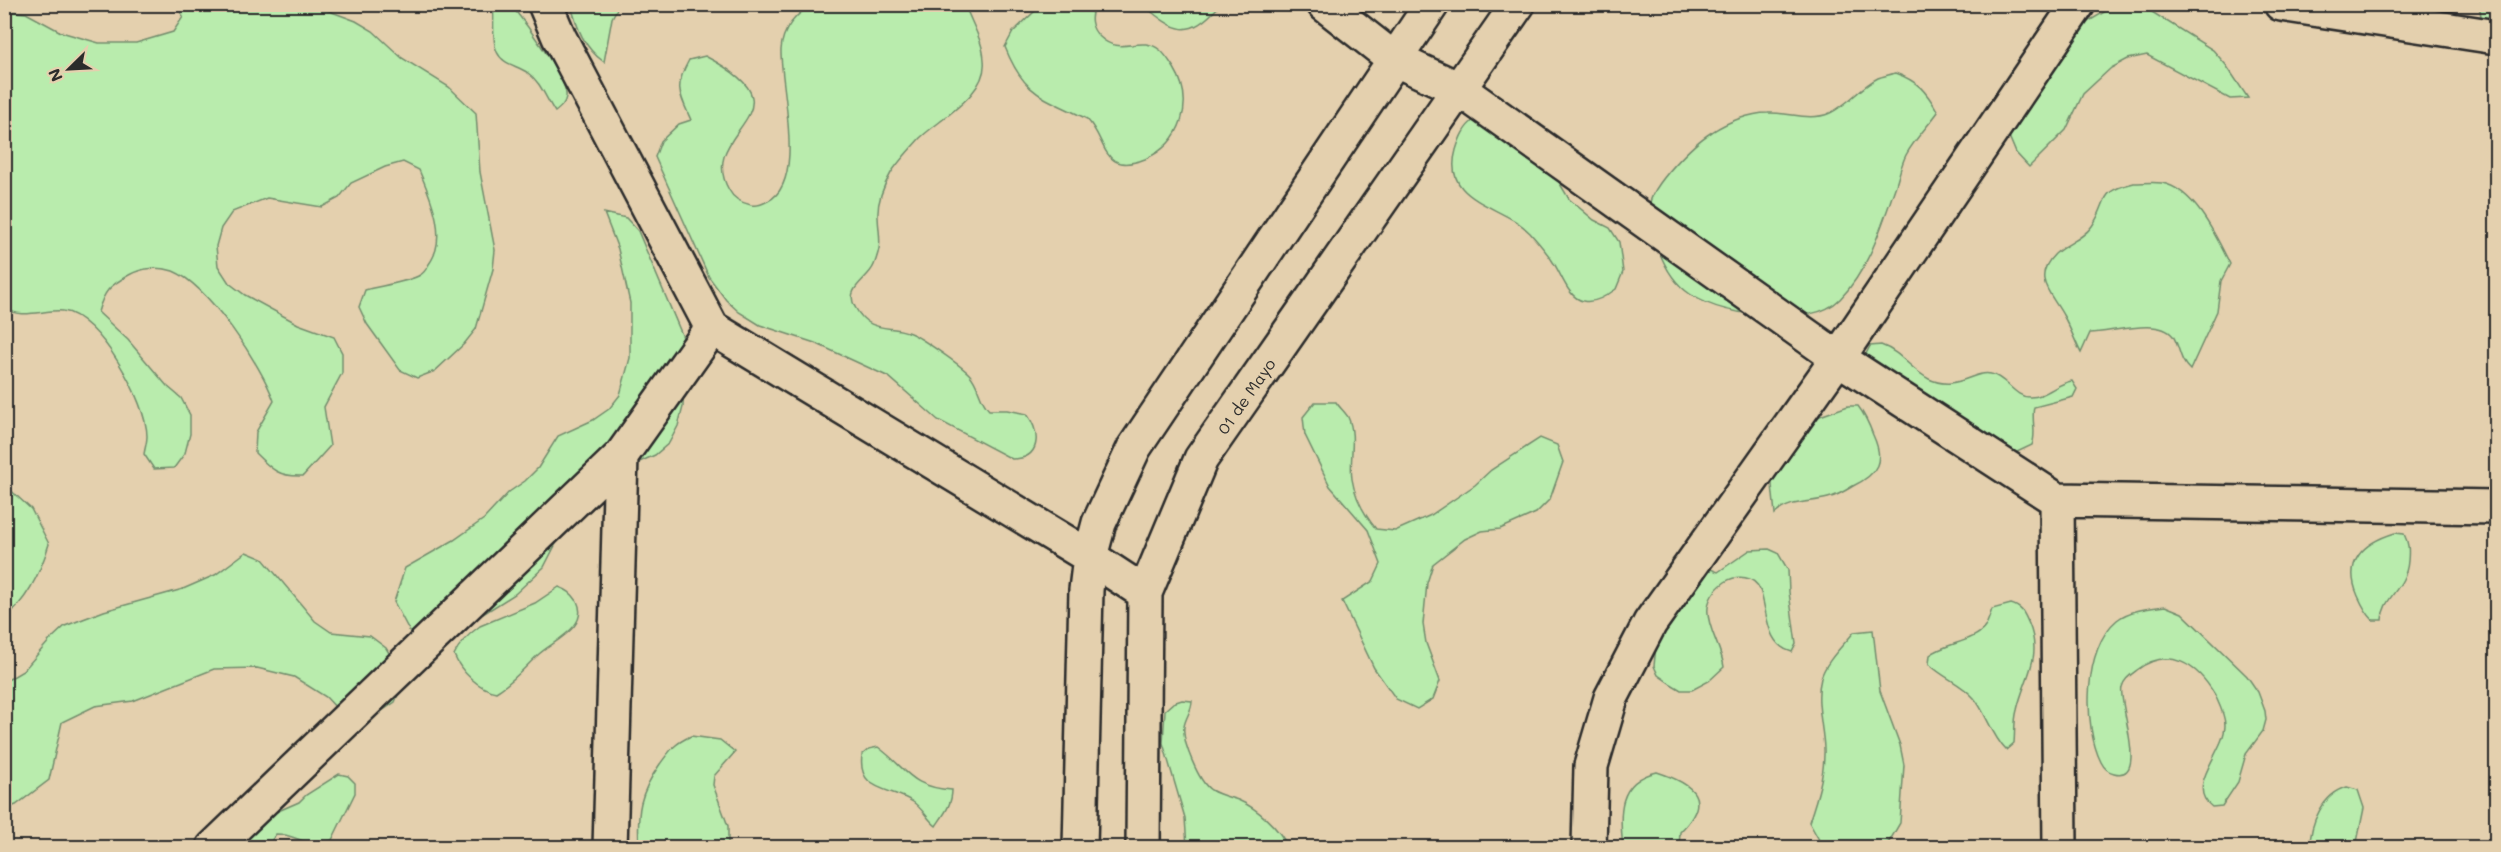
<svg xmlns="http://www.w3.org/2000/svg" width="2501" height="852" viewBox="0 0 2501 852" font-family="Mali,sans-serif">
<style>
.green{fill:#b9ecad;stroke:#728c6c;stroke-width:1.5}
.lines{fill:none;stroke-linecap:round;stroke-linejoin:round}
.minor-casing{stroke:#2b2b2b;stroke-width:38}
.minor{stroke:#e4d0ae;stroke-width:33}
.labels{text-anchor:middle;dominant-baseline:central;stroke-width:5;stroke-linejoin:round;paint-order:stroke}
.street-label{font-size:16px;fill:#2b2b2b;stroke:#e4d0ae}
</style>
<rect width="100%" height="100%" fill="#e4d0ae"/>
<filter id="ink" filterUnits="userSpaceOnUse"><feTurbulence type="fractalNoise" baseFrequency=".0167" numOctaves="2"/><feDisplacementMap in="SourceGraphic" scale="12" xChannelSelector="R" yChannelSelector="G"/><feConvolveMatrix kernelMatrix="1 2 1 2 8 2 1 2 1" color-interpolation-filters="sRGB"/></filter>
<g filter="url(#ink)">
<!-- green -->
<path class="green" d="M178 5H313L356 21 373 31 402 58 449 87 476 113 480 172 495 250 493 269 476 329 464 344 435 371 417 378 400 370 367 324 359 307 365 290C379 286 409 282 420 275 424 273 427 268 429 264 449 237 430 196 419 170L403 162 385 167 351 183 339 198 322 207 267 198 232 212 221 228 216 246 218 266 229 283 245 295 298 324 334 337 342 353V373L324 407 330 446 303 476C279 477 272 470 255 453L256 432 274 401C262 366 208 285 173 271 159 266 141 268 129 275 109 286 104 291 98 312L128 340 167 386 181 398 190 415V434L185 453 174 468 154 469 144 454C145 448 147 442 147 436 147 403 99 315 63 311 45 309 21 320 5 308V11L26 13 61 32 99 43H136L173 32 183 17Z
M493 5H511C523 20 569 80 566 97 565 104 560 108 555 112 546 99 541 82 528 73 517 65 503 65 497 52 491 39 495 19 493 5Z
M571 5H619L612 18 604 62C584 48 577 28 571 5Z
M814 5H965C971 22 983 41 984 60 988 94 941 118 920 138 911 148 898 162 891 173 884 185 877 202 878 217 879 239 883 242 874 265 868 280 844 288 855 307 870 335 890 324 910 333 920 337 962 366 970 375 979 385 979 400 989 410H1007L1027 414C1041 434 1041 459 1012 459L938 420 889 377 815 343 760 325 739 312 726 300 709 277 655 157 661 141 679 124 691 120C679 93 674 87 689 60L705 56C815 112 694 129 729 190 733 198 742 203 751 205 758 206 762 204 768 201 807 182 780 85 781 50 782 30 796 12 814 5Z
M1038 5H1095C1089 16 1090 28 1100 37 1121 57 1140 34 1160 50 1166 55 1170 62 1174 68 1195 102 1182 143 1145 159 1101 176 1108 141 1087 119 1043 96 1025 97 1005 47L1013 32 1037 9Z
M1143 5H1220C1188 41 1176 32 1143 5Z
M2116 5 2144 7 2213 50 2226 65 2248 98 2230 99 2147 55 2128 59 2111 68 2083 94 2066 130 2029 167 2016 153 2008 134 2055 41Z
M2479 5H2496V36L2484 33Z
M1895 73C1918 81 1926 91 1938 112 1928 126 1914 140 1906 155 1901 165 1899 176 1896 185 1882 224 1870 268 1840 299 1823 316 1799 316 1777 316 1748 315 1715 311 1690 294 1675 284 1665 267 1659 251 1653 236 1648 223 1649 207 1651 185 1694 143 1712 132 1727 122 1750 113 1768 113 1788 112 1810 122 1830 113 1848 105 1860 87 1878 78 1883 76 1890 75 1895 73Z
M1475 119 1534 140 1569 199 1594 220 1610 228 1619 242 1623 272 1616 289C1608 295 1594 304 1583 301 1568 298 1561 273 1553 262 1547 252 1538 242 1530 233 1503 204 1441 203 1456 150 1460 137 1464 127 1475 119Z
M2134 183C2143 183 2153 182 2162 183 2195 189 2217 238 2230 264L2221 281 2217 311 2190 370C2179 360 2180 347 2173 336 2159 317 2111 333 2090 333L2081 353C2075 341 2070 327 2063 315 2051 293 2031 278 2055 254 2067 243 2082 240 2092 226 2110 200 2096 192 2134 183Z
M604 213 626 218 638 231 685 342 683 407 678 426 669 443 655 455 617 472 562 532 544 567 515 594 483 614 427 636 410 632 394 602 405 568 454 540 484 519 509 492 525 481 538 468 558 436 593 420 609 409 620 395 630 358V303L618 249Z
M1881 345C1901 352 1911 370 1929 379 1956 392 1974 370 1991 374 2006 377 2015 398 2030 397 2046 397 2057 383 2072 381L2077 389 2073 397 2034 407C2031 420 2037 432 2032 445L2015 453H2004L1885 398 1866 354 1870 346Z
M1315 402H1336C1339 407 1345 412 1348 417 1357 436 1349 459 1352 479 1355 498 1364 514 1376 529L1395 531 1431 515 1475 485 1491 470 1540 438 1557 445 1563 462 1550 499 1536 513 1500 529 1482 531 1465 539 1433 564 1427 583 1423 624 1426 643 1440 681 1433 699 1417 709 1396 699 1374 668 1342 601 1373 581 1381 564 1368 530 1330 486 1305 435 1303 417Z
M1848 406H1858C1865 415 1869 424 1873 435 1885 461 1878 474 1853 486 1845 491 1837 496 1828 498 1810 503 1789 500 1775 514L1771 475 1802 426 1820 416Z
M5 485 31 509 49 544C41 571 27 600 5 618Z
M2395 533 2404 534C2409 544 2409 550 2408 561 2406 589 2382 598 2382 620H2373C2366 613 2362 605 2358 596 2343 562 2362 543 2395 533Z
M1769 549 1778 553 1788 570 1789 592 1796 644 1792 652C1765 645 1768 612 1760 590 1755 576 1737 574 1725 582 1689 608 1720 637 1724 667L1709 681 1692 690H1681L1671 684 1658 675 1654 666 1656 646 1700 565 1718 572 1750 550Z
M246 552 263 559 315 621 331 632 370 636 386 648 397 666 403 683 395 702 379 713 359 717 339 711 326 697 294 677 257 668 214 669 133 701 95 706 62 722 49 780 16 805 5 809 4 682 23 671 50 640 65 626 104 611 183 589 215 575Z
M559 587C567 590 572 593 577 601 590 627 553 641 539 654 525 667 513 682 496 692 479 689 461 672 454 655 459 643 469 634 480 626L535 603Z
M2011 604C2022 607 2024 613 2029 624 2043 658 2024 678 2017 710 2014 720 2015 732 2014 743L2006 750C1991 735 1987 714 1974 698 1961 683 1943 678 1929 664L1930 655C1945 643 1975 642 1985 627 1988 622 1990 615 1992 609Z
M2165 606 2182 613 2247 676 2258 692 2265 711 2266 720 2263 731 2246 754 2238 782 2222 806 2212 807C2184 786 2225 752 2225 725 2225 715 2219 704 2215 695 2197 664 2169 646 2137 670 2131 675 2124 679 2122 687 2117 700 2150 783 2114 773 2108 772 2104 768 2101 762 2083 726 2083 648 2117 620 2129 610 2150 608 2165 606Z
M1873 630 1880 691 1900 745 1904 765 1900 823 1889 842 1879 847H1823L1809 822C1817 798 1825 774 1824 748 1823 726 1815 700 1821 678 1826 661 1843 646 1854 632Z
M1182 700 1192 701C1192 711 1185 718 1184 727 1182 742 1199 782 1211 790 1219 795 1229 797 1238 800 1257 808 1279 828 1288 847H1187L1185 818 1163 743 1165 710 1173 703Z
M691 736 720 740 735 752 714 776 713 785 728 826V847H639C637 811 639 794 660 764 671 749 674 744 691 736Z
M878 747C908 769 909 787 952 790 952 805 944 814 936 826 927 819 922 808 913 802 892 787 857 793 862 755L869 749Z
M1657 772C1694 784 1713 799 1680 832L1679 847H1623C1619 814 1617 781 1657 772Z
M339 774 348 776 355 783V793L332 840C307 851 299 834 276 834L267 847 223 848 244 826 299 802 306 795Z
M2347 787 2358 790 2364 808 2356 847H2310C2310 823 2323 794 2347 787Z"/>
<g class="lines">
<defs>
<path id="minor" d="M545 4 559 37 712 328 1090 557 1145 593
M1324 4 1394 59 1459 89 1838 358 2057 500 2496 507
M2281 4 2496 37
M2057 500 2060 848
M213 848 621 456 712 328
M610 848 621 456
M1080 848 1086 590 1090 557 1099 523 1134 448 1432 4
M1143 848 1145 593 1201 459 1518 4
M1589 848 1591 766 1611 698 1650 623 1838 358 2078 4"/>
</defs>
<!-- minor casing -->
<use href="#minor" class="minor-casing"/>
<!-- minor -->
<use href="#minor" class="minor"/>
</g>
</g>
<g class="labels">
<!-- street labels -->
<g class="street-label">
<text transform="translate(1246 396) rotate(-55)">01 de Mayo</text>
</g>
</g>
<!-- margin -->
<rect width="2501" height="852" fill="none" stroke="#e4d0ae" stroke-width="24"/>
<rect x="12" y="12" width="2477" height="828" fill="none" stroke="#2b2b2b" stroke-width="2" filter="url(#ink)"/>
<!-- north arrow -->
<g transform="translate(69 69) rotate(246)" stroke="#e4d0ae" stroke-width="4.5" paint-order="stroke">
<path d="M0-4.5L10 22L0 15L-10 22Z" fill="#2b2b2b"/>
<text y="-9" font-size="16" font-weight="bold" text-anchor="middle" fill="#2b2b2b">N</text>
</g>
</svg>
